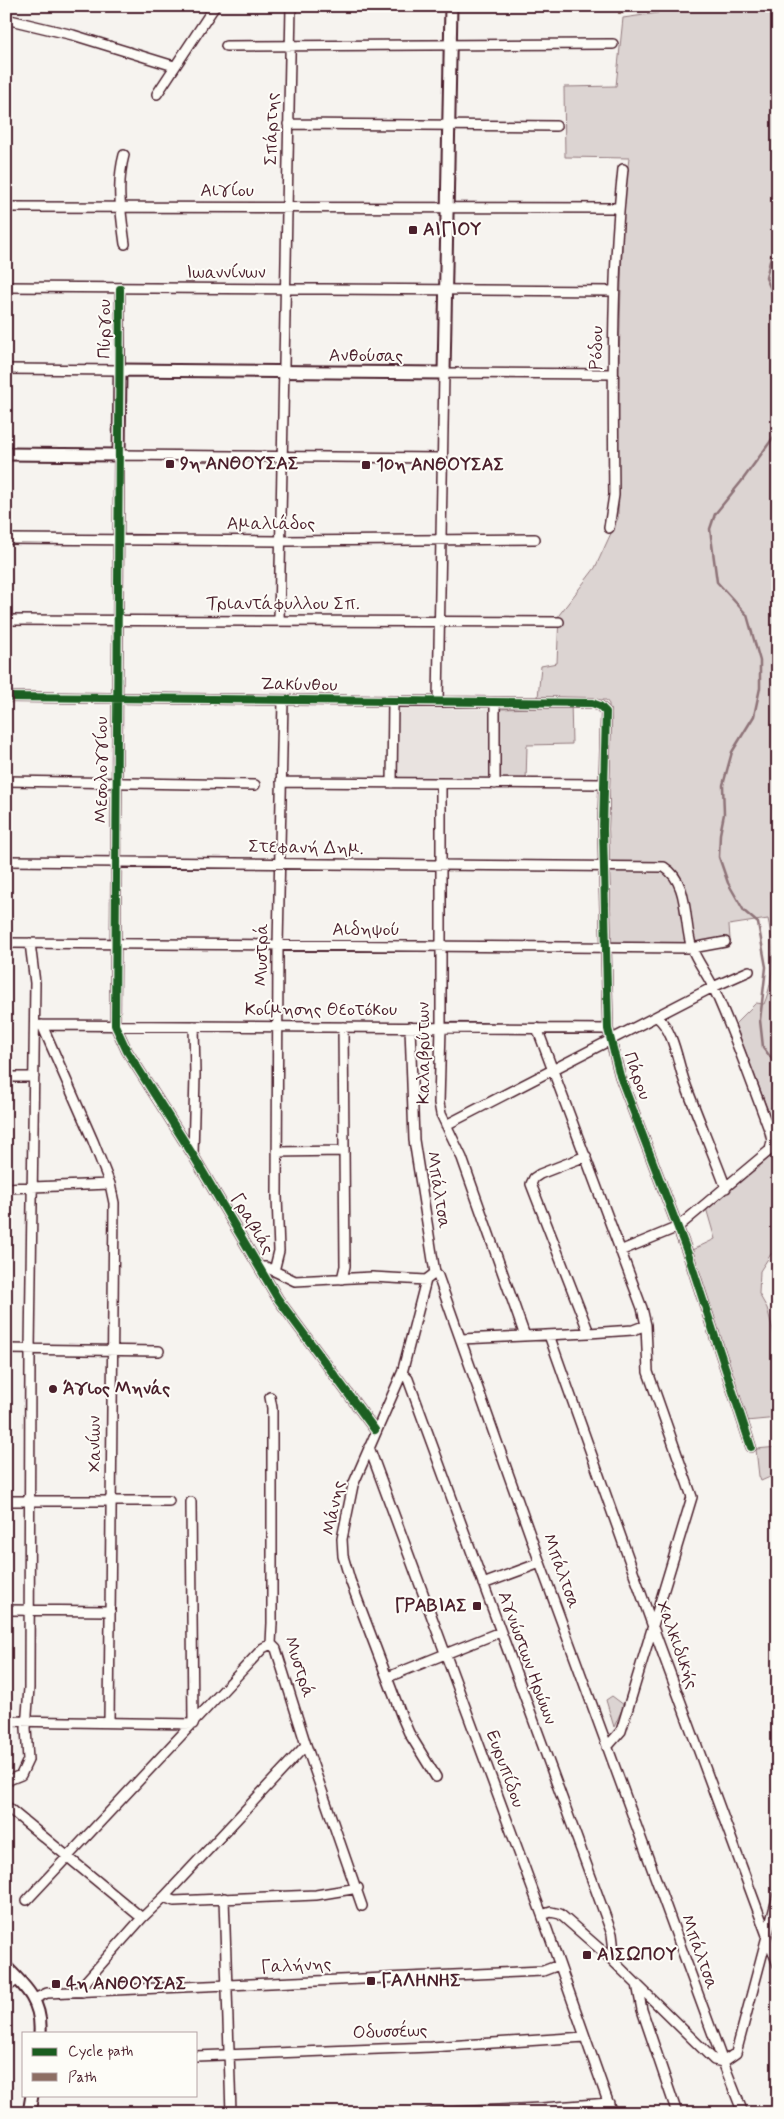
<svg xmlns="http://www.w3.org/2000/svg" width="784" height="2119" viewBox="0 0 784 2119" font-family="Mynerve,sans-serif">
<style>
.built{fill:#e9e3e0}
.green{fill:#dcd4d2;stroke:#937a7e}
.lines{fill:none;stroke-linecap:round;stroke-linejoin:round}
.stream{stroke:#8e7378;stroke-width:2.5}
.street-casing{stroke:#4a1f2b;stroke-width:12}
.secondary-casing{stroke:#4a1f2b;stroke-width:15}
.street{stroke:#fdfcf7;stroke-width:9}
.secondary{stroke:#fdfcf7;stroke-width:11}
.quiet{stroke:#8d6e63;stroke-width:6;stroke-dasharray:12 6;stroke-linecap:butt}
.cycleway-casing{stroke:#fdfcf7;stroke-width:11}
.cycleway{stroke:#1b5e20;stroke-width:8}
.poi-dot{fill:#4a1f2b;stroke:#fdfcf7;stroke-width:2}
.labels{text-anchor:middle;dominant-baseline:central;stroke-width:4;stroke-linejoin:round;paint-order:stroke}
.street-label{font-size:18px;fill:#4a1f2b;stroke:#fdfcf7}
.poi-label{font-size:18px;font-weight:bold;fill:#4a1f2b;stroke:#fdfcf7;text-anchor:start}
</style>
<rect width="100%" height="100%" fill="#f6f3ef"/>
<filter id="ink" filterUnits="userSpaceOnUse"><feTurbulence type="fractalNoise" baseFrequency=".02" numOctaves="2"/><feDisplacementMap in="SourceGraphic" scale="10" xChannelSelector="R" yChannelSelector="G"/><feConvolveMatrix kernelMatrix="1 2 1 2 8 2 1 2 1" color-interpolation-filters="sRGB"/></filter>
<g filter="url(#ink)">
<!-- built -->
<path class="built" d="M396 708 489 709V779L396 778Z"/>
<!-- green -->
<path class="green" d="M658 6H778V1137L735 1024 756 1003 764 1004C775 978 774 947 768 919L729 925 730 939 697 944H610L605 825 609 704 606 700H571L572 744 527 745 526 782 498 783V709L537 708 541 666 557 663 559 615 595 568 618 518 619 365 623 208 629 158 565 157 564 87 616 86 623 18 658 13Z
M778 1151V1252L771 1254 760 1271 759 1294 767 1308 778 1348V1418L746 1421 692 1250 715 1239 706 1208Z
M778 1447V1470L770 1477 761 1481 759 1476 756 1449Z
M612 1696 624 1705 614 1727 606 1700Z"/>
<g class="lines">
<!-- stream -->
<path class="stream" d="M778 201 775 208 776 236 766 278 778 305
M778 431 741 482 715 514 710 529 717 582 747 615 760 661V688L754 716 732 752 723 785 724 814 720 834 719 857 728 883 744 911 758 923 766 967 760 1020 763 1047 774 1062 778 1063
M778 1311V1313"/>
<defs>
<path id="street" d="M6 19 73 35 174 66
M226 46 613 44
M157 94 215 6
M288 124 556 126
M124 155C116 185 121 214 125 244
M6 207 618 208
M6 287 614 291
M6 369 120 370V289
M609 528 614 495C613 386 611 277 623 169
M6 539 281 541 535 539
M6 620 559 622
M279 620 291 6
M6 697 592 703 600 706 606 712 603 829 608 1029 620 1076 688 1254 751 1447
M438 701 444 373 613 374
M495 702V784
M6 781 255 785
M281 782 604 784
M392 783 393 701
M441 784V1027L439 1103 441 1114 462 1158 525 1336
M6 861 664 867C690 883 683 922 692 948 697 962 708 975 714 989 735 1035 752 1084 770 1132L772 1141 770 1150 678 1227 620 1251
M6 943 692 948 725 942
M657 1017C675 1032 677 1062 685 1083 698 1118 713 1153 726 1188
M38 1025 608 1029
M42 1025 93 1141 110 1184 114 1203 109 1722
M410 1027 414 1140 435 1273 438 1276 540 1563 723 2062 743 2113
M537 1028 642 1308 646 1325 648 1372 692 1497 621 1731 607 1747
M6 1077H34
M446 1125 713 987 749 971
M277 1152 343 1151
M193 1155 195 1075 194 1026
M586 1156 540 1174 534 1178 531 1184 589 1333
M6 1188 110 1184
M260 1267H266L295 1281 372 1277 426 1280
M274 1271 279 1251 277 1196 278 946 283 700
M435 1273 426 1280 402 1373 353 1485 342 1539 343 1556 350 1580 402 1717 409 1733 436 1777
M342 1279 345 1266 343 1027
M549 1335 653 1627 778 1965
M461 1339 589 1333 633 1330 646 1325
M6 1349 159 1351
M402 1373 408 1379 612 1934 614 1951 609 1957
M270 1397 272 1408V1623L271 1644
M375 1430 278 1299 193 1155 127 1051 115 1025 119 455 442 458
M369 1447 542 1915 612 2113
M6 1501H169
M483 1584 540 1563
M6 1610 109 1611
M271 1644 276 1649 306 1745 362 1906
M388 1677 500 1632
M6 1721 193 1724 191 1502
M6 1781 21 1775 28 1760 26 1728 29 1688 30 1350 35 983 30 943
M6 1806 142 1918
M164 1897 174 1901 316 1895 358 1888
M224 1898 231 2113
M27 1900 263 1648 271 1644
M542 1915 551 1912 560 1914 609 1957 714 2060 723 2062 736 2053 778 1895
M637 1984 642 2010 677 2113
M6 1988 18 1979
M83 1992V1985L87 1980 142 1918 164 1897 306 1745
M34 1999 47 1993 543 1971 559 1965
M196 2056 431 2047 585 2037
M429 2113 542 2108 609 2103"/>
<path id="secondary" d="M6 454 119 455 120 370 444 373 451 6
M6 1967C26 1987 42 2002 40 2033
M29 2113 32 2095"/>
</defs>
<!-- street casing -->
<use href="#street" class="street-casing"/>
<!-- secondary casing -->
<use href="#secondary" class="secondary-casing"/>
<!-- street -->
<use href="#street" class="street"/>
<!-- secondary -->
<use href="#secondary" class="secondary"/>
<!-- quiet -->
<path class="quiet" d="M621 14V6"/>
<defs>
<path id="cycleway" d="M120 289 115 1025 127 1051 193 1155 278 1299 375 1430
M6 697 592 703 600 706 606 712 603 829 608 1029 620 1076 688 1254 751 1447"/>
</defs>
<!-- cycleway casing -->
<use href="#cycleway" class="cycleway-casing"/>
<!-- cycleway -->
<use href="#cycleway" class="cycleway"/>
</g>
</g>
<!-- markers -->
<g class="poi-dot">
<rect x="408" y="225" width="10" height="10" rx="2.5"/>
<rect x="165" y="459" width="10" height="10" rx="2.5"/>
<rect x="361" y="460" width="10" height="10" rx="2.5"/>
<circle cx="53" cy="1389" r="5"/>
<rect x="472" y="1601" width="10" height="10" rx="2.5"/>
<rect x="582" y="1950" width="10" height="10" rx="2.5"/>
<rect x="366" y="1976" width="10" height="10" rx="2.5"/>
<rect x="51" y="1979" width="10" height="10" rx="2.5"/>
</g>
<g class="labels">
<!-- street labels -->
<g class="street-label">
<text transform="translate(272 129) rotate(-89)">Σπάρτης</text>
<text x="227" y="191">Αιγίου</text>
<text x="226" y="273">Ιωαννίνων</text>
<text transform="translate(105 329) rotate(-90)">Πύργου</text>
<text transform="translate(597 348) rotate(-89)">Ρόδου</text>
<text x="366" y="356">Ανθούσας</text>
<text x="271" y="524">Αμαλιάδος</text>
<text x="283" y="604">Τριαντάφυλλου Σπ.</text>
<text transform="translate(299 685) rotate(1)">Ζακύνθου</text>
<text transform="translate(102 770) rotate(-90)">Μεσολογγίου</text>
<text transform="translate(306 848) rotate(1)">Στεφανή Δημ.</text>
<text x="366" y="930">Αιδηψού</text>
<text transform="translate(262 955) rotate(-90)">Μυστρά</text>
<text x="321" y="1010">Κοίμησης Θεοτόκου</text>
<text transform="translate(424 1053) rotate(-90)">Καλαβρύτων</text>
<text transform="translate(637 1076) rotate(70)">Πάρου</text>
<text transform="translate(438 1190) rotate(81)">Μπάλτσα</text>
<text transform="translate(252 1224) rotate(59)">Γραβιάς</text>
<text transform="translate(95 1444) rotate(-90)">Χανίων</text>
<text transform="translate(334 1508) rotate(-79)">Μάνης</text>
<text transform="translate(561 1571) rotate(70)">Μπάλτσα</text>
<text transform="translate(677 1645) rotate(70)">Χαλκιδικής</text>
<text transform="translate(527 1658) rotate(70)">Αγνώστων Ηρώων</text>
<text transform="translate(299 1667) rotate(72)">Μυστρά</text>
<text transform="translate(505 1769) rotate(70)">Ευρυπίδου</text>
<text transform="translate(699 1952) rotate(70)">Μπάλτσα</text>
<text transform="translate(296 1966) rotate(-3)">Γαλήνης</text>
<text transform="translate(390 2032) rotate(-2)">Οδυσσέως</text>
</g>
<!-- poi labels -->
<g class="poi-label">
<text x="423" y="230">ΑΙΓΙΟΥ</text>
<text x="180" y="464">9η ΑΝΘΟΥΣΑΣ</text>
<text x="376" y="465">10η ΑΝΘΟΥΣΑΣ</text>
<text x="63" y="1389">Άγιος Μηνάς</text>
<text x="467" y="1606" text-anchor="end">ΓΡΑΒΙΑΣ</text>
<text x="597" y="1955">ΑΙΣΩΠΟΥ</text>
<text x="381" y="1981">ΓΑΛΗΝΗΣ</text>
<text x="66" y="1984">4η ΑΝΘΟΥΣΑΣ</text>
</g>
</g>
<!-- margin -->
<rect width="784" height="2119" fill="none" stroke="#fdfcf7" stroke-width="25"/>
<rect x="12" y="12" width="759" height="2094" fill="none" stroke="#4a1f2b" stroke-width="2" filter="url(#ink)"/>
<!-- legend -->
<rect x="22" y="2032" width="175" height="65" fill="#fdfcf7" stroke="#b5a4a5"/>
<rect x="32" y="2048" width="25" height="8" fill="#1b5e20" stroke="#b5a4a5"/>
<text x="68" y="2056" font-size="15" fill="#4a1f2b">Cycle path</text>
<rect x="32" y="2073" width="25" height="8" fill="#8d6e63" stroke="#b5a4a5"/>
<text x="68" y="2082" font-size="15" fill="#4a1f2b">Path</text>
</svg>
